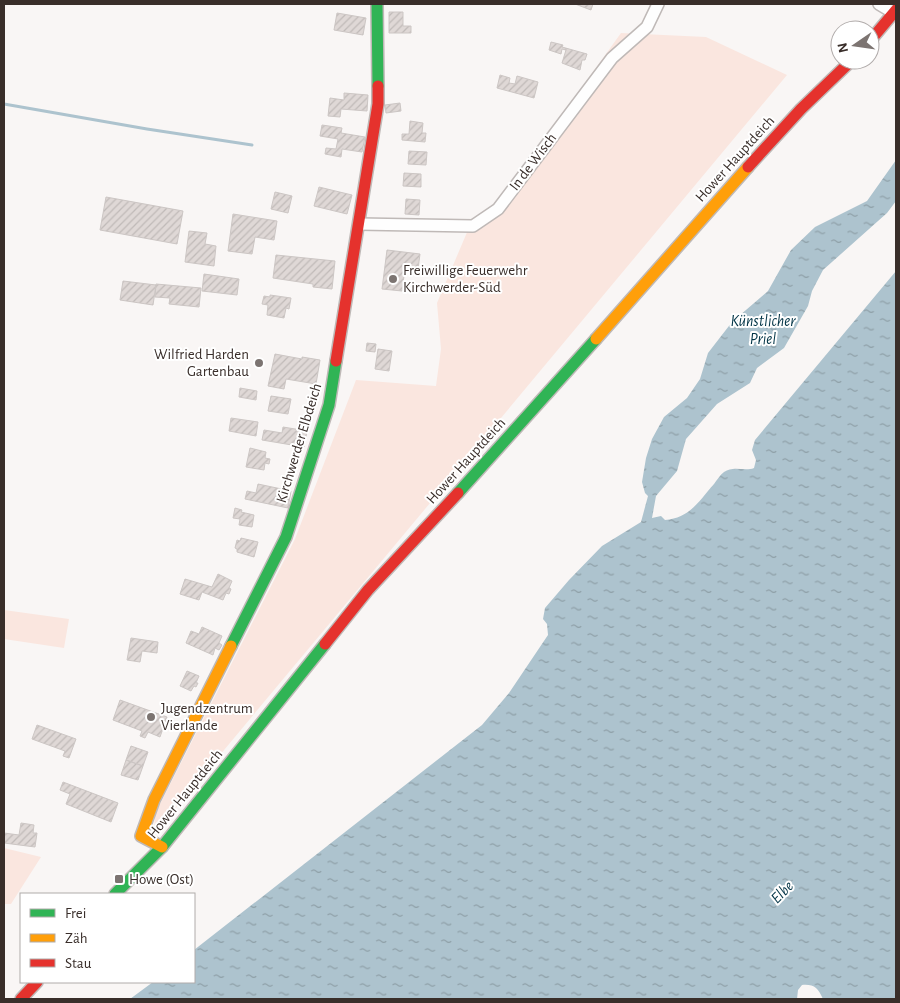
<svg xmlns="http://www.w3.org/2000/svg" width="900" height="1003" viewBox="0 0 900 1003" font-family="'Alegreya Sans',sans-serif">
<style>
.green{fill:#fae6df}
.water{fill:url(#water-ripples)}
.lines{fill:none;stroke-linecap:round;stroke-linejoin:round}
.stream{stroke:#adc3ce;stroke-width:3}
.building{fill:url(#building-hatch);stroke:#ccc6c4}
.street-casing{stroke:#bfb9b7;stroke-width:14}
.fast-casing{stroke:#bfb9b7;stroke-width:14}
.slow-casing{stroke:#bfb9b7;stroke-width:14}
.jam-casing{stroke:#bfb9b7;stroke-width:14}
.street{stroke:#fefefe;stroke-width:11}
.fast{stroke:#30b455;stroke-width:11}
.slow{stroke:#ff9f0a;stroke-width:11}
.jam{stroke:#e5322d;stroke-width:11}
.poi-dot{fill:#7c7471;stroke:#fff;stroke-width:2}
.labels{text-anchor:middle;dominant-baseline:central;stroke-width:4;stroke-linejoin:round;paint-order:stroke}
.street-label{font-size:15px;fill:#392e2a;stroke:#fff}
.poi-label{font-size:15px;fill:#392e2a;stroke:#fff;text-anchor:start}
.water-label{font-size:16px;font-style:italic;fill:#013345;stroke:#fff}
</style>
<defs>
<pattern id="water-ripples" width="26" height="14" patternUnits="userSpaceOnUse" patternTransform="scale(1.25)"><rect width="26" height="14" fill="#adc3ce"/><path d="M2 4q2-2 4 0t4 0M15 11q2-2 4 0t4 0" fill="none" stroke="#8e9fa7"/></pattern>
<pattern id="building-hatch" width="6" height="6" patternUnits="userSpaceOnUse" patternTransform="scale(1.25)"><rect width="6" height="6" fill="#dfd8d6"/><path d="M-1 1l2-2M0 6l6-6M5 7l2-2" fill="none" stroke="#c0bab8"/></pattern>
</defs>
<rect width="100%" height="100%" fill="#f9f6f5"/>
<!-- green -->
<path class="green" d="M621 33 706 37 787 75 154 834 155 814 295 539 356 380 436 386 441 349 437 303 468 230 496 207Z
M4 610 69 619 64 648 4 639Z
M4 848 41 857 11 904H4Z"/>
<!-- water -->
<path class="water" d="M896 160V201L887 213 823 270 812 291 808 306 784 348 757 368 750 383 717 404 686 439 677 471 656 496 652 518 661 516 665 520C690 518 699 501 714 484 717 480 720 475 724 472 734 465 744 472 754 468L756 460 752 450 755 440 896 271V999H823C818 988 814 984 802 985L798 990 797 999H130L153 982H194V950L482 725 509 693 548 635 547 624 543 619 545 608 569 580 602 546 641 522 648 496 645 493 642 482 646 458 652 439 664 417 687 398 700 379 708 353 732 322 768 291 791 250 815 227 867 201Z"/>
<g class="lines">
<!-- stream -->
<path class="stream" d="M4 104 147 129 252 145"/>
</g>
<!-- building -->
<path class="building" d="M575 4H593L591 10Z
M389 12H403V26H411V33H389Z
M337 13 366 18 363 35 334 30Z
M551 42 563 45 562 47 587 54 585 60H582L580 70 562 63 566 50 562 49 561 54 549 50Z
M500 75 510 78 509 83 515 84 517 76 538 82 534 98 497 88Z
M344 93 368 95 367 111 341 109 340 117 328 116 330 98 344 100Z
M400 103 401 111 386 113 385 105Z
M410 121 423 123 422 133H426L425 142 402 140V134H409Z
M322 125 342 128 341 133 365 137 362 152 342 149 341 157 325 154 326 148 336 149 338 139 320 136Z
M409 151 427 152 426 165 408 164Z
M404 173 421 174V187L403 186Z
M319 187 352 195 347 214 314 206Z
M275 192 292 196 288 213 271 209Z
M106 197 183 211 177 244 100 230Z
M406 199 420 200 419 215 405 214Z
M233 214 277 221 274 240 255 237 252 254 228 251Z
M189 231 207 233 205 244 216 246 214 266 185 262Z
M387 250 420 254 418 269 405 268 402 291 382 289Z
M276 255 335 261 332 289 313 287V284L273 278Z
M204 274 239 279 237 295 202 291Z
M123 281 156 285 153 305 120 300Z
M156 284 201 288 199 307 169 304 170 298 155 297Z
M270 295 291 298 289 309 286 308 284 318 267 315 268 305 262 304 264 296 270 297Z
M367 343 376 344 375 352 366 351Z
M378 349 392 351 389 371 375 369Z
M275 354 302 359V357L320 360 316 384 286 379 284 389 268 386Z
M240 388 257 391 256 400 239 397Z
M271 396 291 399 288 414 268 411Z
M231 418 258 422 256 436 229 431Z
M283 427 307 431 304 447 262 440 264 430 282 433Z
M250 448 266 452 265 458 270 459 269 464 265 463 264 470 246 467Z
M258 484 291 491 288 508 245 499 247 491 256 493Z
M235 508 242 510 241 512 254 515 252 527 239 525 240 519 233 518Z
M241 538 258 542 254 557 237 552V549L235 548 237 540 240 541Z
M218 574 232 581 229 588 231 589 229 594 226 593 223 600 202 592 199 600 180 594 185 579 212 587Z
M202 627 222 636 219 643 222 645 219 650 215 648 213 655 186 643 191 631 199 634Z
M131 638 158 642 157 653 142 651 140 662 127 660Z
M187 671 199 676 196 683H198L196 687 194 686 191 691 180 686Z
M120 700 167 717 160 737 148 732 145 738 140 736 142 731 113 720Z
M37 725 76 739 69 758 63 756 65 751 32 739Z
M131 746 148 752 143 766 126 760Z
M126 760 143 766 138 780 121 775Z
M63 782 118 803 111 822 66 804 70 794 60 790Z
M21 823 34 825 33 833H37L35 847 4 843V833L19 835Z"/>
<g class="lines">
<defs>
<path id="street" d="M879 4 894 13
M359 224 473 226 498 209 612 58 647 27 658 4"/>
<path id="fast" d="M377 4 378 86
M458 493 596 339
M231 646 286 537 329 405 336 361
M115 894 162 847 325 644"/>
<path id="slow" d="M596 339 748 167
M162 847 141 836 154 800 231 646"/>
<path id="jam" d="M870 41 896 10
M748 167 801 109 852 60
M336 361 378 104V86
M325 644 368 590 458 493
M21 999 37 982"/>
</defs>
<!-- street casing -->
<use href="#street" class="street-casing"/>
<!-- fast casing -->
<use href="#fast" class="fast-casing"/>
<!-- slow casing -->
<use href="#slow" class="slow-casing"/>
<!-- jam casing -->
<use href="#jam" class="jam-casing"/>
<!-- street -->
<use href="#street" class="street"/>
<!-- fast -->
<use href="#fast" class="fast"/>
<!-- slow -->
<use href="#slow" class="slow"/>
<!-- jam -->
<use href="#jam" class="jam"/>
</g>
<!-- markers -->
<g class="poi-dot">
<circle cx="393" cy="279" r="5"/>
<circle cx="259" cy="363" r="5"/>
<circle cx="151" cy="717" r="5"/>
<rect x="114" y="874" width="10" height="10" rx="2.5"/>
</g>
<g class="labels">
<!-- street labels -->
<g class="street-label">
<text transform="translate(735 159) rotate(-48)">Hower Hauptdeich</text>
<text transform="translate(533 162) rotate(-53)">In de Wisch</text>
<text transform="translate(299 443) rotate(-73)">Kirchwerder Elbdeich</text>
<text transform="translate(466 461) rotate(-48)">Hower Hauptdeich</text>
<text transform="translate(185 794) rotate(-51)">Hower Hauptdeich</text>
</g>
<!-- poi labels -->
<g class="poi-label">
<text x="403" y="270">Freiwillige Feuerwehr<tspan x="403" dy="17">Kirchwerder-Süd</tspan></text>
<text x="249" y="354" text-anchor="end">Wilfried Harden<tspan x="249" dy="17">Gartenbau</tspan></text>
<text x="161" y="708">Jugendzentrum<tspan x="161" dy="17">Vierlande</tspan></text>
<text x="129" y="879">Howe (Ost)</text>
</g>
<!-- water labels -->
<g class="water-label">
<text x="763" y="321">Künstlicher<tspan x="763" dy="18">Priel</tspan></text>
<text transform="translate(782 892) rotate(-45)">Elbe</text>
</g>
</g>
<!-- border -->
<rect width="900" height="1003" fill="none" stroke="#392e2a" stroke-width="10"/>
<!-- legend -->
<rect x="20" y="893" width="175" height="90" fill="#ffffff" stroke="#b0abaa"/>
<rect x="30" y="909" width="25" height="8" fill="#30b455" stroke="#b0abaa"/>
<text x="65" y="918" font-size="15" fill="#392e2a">Frei</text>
<rect x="30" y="934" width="25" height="8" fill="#ff9f0a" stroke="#b0abaa"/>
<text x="65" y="943" font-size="15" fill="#392e2a">Zäh</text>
<rect x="30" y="959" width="25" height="8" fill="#e5322d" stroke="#b0abaa"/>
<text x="65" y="968" font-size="15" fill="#392e2a">Stau</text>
<!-- north arrow -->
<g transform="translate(855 45) rotate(257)"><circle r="24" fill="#ffffff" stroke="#b0abaa"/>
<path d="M0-4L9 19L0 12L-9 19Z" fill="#7c7471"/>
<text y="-8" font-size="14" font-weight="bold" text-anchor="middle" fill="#392e2a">N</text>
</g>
</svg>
